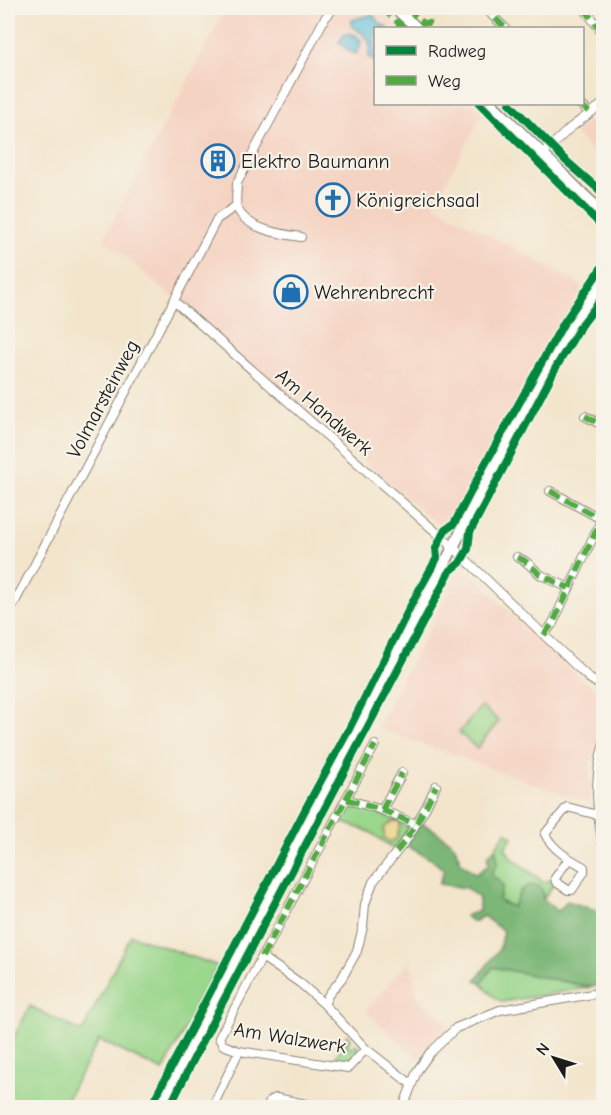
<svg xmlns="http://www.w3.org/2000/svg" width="611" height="1115" viewBox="0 0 611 1115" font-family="'Comic Neue',sans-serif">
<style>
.built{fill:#f5d3c2}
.green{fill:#9ad68b;stroke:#5b7954;stroke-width:1.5}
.forest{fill:#7bb777;stroke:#4c6a4a;stroke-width:1.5}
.sand{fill:#eeda9e;stroke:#857b5d;stroke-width:1.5}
.water{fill:#5bbdd9;stroke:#3c6c7a;stroke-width:1.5}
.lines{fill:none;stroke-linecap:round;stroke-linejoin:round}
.minor-casing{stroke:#888074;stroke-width:10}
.tertiary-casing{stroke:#888074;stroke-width:13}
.secondary-casing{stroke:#888074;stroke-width:13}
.minor{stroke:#fff;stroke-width:8}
.tertiary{stroke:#fff;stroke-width:10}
.secondary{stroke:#fff;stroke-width:10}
.quiet{stroke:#52a943;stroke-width:6;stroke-dasharray:12 6;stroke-linecap:butt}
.cycleway-casing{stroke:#f7f3e8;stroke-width:11}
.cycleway{stroke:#00873e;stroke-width:8}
.labels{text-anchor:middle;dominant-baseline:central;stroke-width:4.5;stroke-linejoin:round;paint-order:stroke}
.poi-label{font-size:20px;fill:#1c1c1c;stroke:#f7f3e8;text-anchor:start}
.street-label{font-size:20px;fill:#1c1c1c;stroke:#f7f3e8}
</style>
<rect width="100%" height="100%" fill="#f7f3e8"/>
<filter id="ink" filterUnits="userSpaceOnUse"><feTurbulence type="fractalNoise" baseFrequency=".0167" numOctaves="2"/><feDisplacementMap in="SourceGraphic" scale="12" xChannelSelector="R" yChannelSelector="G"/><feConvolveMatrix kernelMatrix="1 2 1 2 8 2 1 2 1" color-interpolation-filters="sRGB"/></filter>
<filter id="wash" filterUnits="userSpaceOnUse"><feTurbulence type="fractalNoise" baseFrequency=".008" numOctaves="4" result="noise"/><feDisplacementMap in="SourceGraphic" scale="24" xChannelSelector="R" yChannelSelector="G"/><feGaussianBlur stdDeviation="1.35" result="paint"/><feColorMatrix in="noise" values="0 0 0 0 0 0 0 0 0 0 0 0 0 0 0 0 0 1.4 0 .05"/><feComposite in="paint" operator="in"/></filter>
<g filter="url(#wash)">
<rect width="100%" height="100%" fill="#f3e5cc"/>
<!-- built -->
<path class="built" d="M226 8H378L399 28H376V104H473L483 113 434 205 585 287 556 332 538 363 454 521 436 524 318 421 104 239Z
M603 111V164L574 133Z
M462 565 559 660 603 697V725L590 767 591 804 377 728Z
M410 960 418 997 449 1026 434 1039 418 1059 365 1011Z"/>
<!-- green -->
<path class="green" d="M481 706 499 721 477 748 459 733Z
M351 804 356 805 405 823 408 827 407 831 394 849 370 832 339 821 347 806Z
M506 832 513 837 505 847 510 856 543 882 552 880 555 883 543 899 542 890H521L513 907 498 900 500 895 491 874 498 862 495 848Z
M131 935 218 966 163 1071 99 1040 62 1107H8V1049L30 1006 82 1032Z
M493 967 591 987 502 1002 492 995 481 983Z
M347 1035 351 1039 347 1044 351 1048 356 1044 359 1049C354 1063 346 1065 333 1063Z"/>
<!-- forest -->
<path class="forest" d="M420 822 434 830 454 845 461 863 476 874 489 865 487 857 495 848 498 862 491 874 503 885 499 900 503 903 513 907C520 893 521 883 539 886L542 890 543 899 558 912 567 901 603 912V985L591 987 493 967 481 983 476 980 500 948 503 931 483 916 473 922 465 916 479 911V898L466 888 439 884 444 870 431 859 405 845Z"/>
<!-- sand -->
<path class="sand" d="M397 821 400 823V826L396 839 392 841 387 840 384 837V828L392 822Z"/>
<!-- water -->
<path class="water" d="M372 14 381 24 389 28H376L375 62 368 57C374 38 364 35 351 25L352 20Z
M350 33 355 35 361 40C361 45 360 50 356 54L350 52 339 42 344 35Z"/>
</g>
<g filter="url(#ink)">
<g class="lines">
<defs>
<path id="minor" d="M501 8 491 14 505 28
M584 8 604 35
M580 104 590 113
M543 154 570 128 604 103
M301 237C281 234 247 230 237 208 235 201 237 191 237 183L325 18 334 8
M174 301 453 547 573 663 589 678 604 688
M585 416 604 426
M550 491 601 519
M517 557 525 561 541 575 569 588
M8 615 217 219 236 206
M544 635 553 623 604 514
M604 743C593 778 597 815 604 851
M346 799 375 745
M382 810 402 773
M569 859 555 878 556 882 568 890H572L584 872V867C568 858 553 850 545 834L567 807 598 815
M262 957 346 799 382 810 415 824
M324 1004 329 994 342 978 357 951 363 927 365 904 373 882 407 839 426 807 436 786
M366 1049 348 1068 239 1051 223 1045 219 1038 262 957 300 983 324 1004 366 1049 411 1084
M212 1108 239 1051
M268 1108C269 1102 270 1100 276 1098L326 1108
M403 1108 417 1071 429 1054 456 1028 500 1010 604 992"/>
<path id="tertiary" d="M395 8 417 28
M492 104 588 199 600 210 604 217"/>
<path id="secondary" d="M158 1108 445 563 514 427 554 355 579 315 604 280"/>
</defs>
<!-- minor casing -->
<use href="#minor" class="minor-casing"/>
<!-- tertiary casing -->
<use href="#tertiary" class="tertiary-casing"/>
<!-- secondary casing -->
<use href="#secondary" class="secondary-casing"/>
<!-- minor -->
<use href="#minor" class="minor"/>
<!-- tertiary -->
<use href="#tertiary" class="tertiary"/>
<!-- secondary -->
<use href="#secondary" class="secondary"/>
<!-- quiet -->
<path class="quiet" d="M382 8 404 28
M407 8 423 23H430L435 28
M501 8 491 14 505 28
M584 8 604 35
M580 104 590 113
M585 416 604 426
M550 491 601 519
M517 557 525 561 541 575 569 588
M544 635 553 623 604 514
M346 799 375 745
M382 810 402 773
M396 852C413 832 425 809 436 786
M262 957 346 799 382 810 415 824"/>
<defs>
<path id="cycleway" d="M480 104 604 228
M510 104 564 159 604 194
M150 1108 307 806 349 729 413 601 437 558 436 548 445 530 454 524 484 466 563 324 604 264
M169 1108 217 1013 450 571 460 563 468 549 470 532 555 369 580 327 604 296"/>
</defs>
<!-- cycleway casing -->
<use href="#cycleway" class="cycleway-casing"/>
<!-- cycleway -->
<use href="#cycleway" class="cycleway"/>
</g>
</g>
<!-- icons -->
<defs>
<symbol id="building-ring" viewBox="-11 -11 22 22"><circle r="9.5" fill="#f7f3e8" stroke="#1f6fb2" stroke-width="1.5"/><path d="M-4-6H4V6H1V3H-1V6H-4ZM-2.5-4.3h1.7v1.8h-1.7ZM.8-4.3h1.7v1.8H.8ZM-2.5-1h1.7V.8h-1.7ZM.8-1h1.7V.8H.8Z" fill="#1f6fb2"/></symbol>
<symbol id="church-ring" viewBox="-11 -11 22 22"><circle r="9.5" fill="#f7f3e8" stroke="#1f6fb2" stroke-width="1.5"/><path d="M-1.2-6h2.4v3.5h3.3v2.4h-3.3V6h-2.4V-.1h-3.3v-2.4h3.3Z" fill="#1f6fb2"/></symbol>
<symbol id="shop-ring" viewBox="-11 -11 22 22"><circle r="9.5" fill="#f7f3e8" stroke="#1f6fb2" stroke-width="1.5"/><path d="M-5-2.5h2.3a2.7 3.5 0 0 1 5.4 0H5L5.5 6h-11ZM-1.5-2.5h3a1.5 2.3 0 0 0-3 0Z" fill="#1f6fb2"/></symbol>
</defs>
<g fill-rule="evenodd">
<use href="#building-ring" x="199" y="142" width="38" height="38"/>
<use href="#church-ring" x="314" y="181" width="38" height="38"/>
<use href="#shop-ring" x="272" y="273" width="38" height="38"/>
</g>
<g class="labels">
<!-- poi labels -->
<g class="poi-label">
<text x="241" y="161">Elektro Baumann</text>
<text x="356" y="200">Königreichsaal</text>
<text x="314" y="292">Wehrenbrecht</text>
</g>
<!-- street labels -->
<g class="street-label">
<text transform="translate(103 399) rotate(-62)">Volmarsteinweg</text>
<text transform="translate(324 412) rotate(41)">Am Handwerk</text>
<text transform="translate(290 1038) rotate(9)">Am Walzwerk</text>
</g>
</g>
<!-- margin -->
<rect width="611" height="1115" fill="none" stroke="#f7f3e8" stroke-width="30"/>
<!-- legend -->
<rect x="374" y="27" width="210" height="78" fill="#f7f3e8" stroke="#9f9d96" stroke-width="1.5"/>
<rect x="386" y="46" width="30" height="9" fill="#00873e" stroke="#9f9d96" stroke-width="1.5"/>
<text x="428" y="57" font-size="18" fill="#1c1c1c">Radweg</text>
<rect x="386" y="76" width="30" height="9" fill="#52a943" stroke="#9f9d96" stroke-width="1.5"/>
<text x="428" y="87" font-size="18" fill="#1c1c1c">Weg</text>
<!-- north arrow -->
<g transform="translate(554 1058) rotate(308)" stroke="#f7f3e8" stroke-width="4.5" paint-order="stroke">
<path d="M0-4.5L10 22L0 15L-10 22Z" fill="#1c1c1c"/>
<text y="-9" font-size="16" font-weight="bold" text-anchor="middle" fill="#1c1c1c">N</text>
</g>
</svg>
